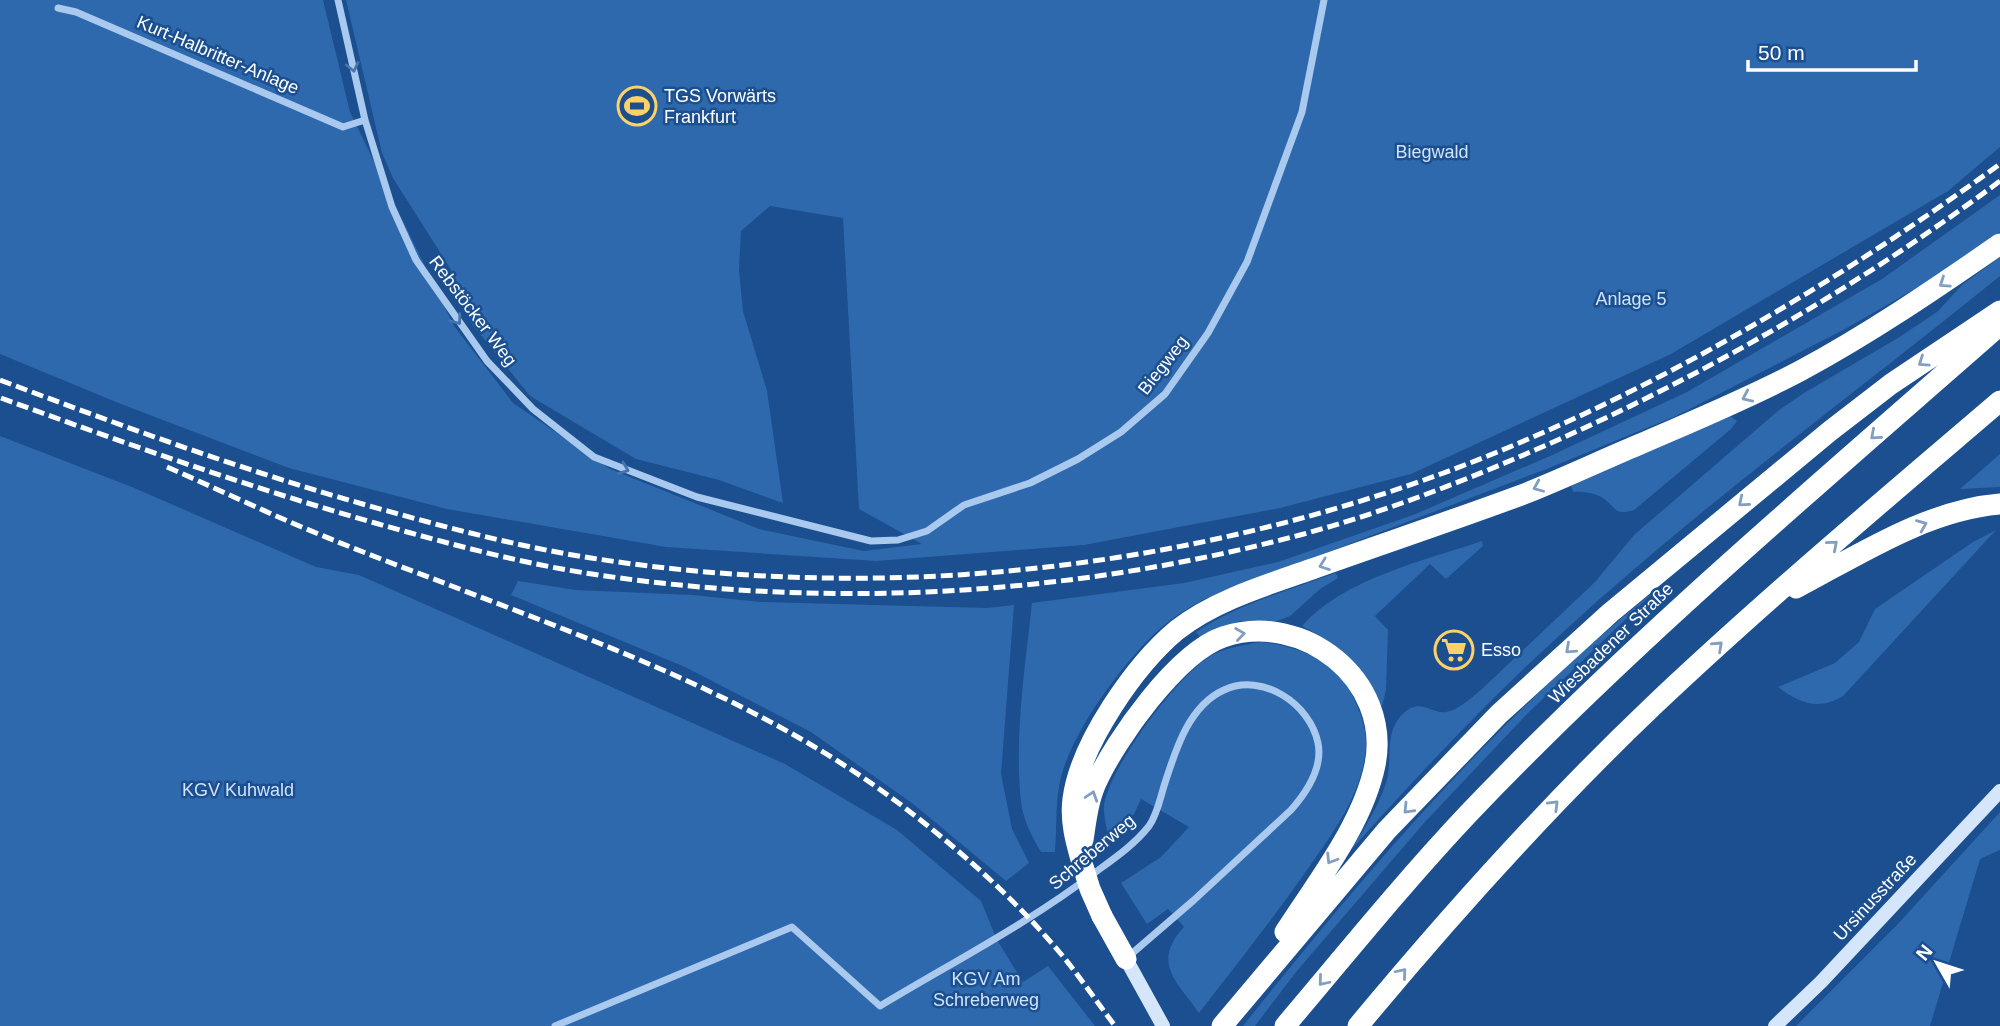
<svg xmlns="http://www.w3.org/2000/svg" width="2000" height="1026" viewBox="0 0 2000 1026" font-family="Arial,sans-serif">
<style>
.green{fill:#2e69ad}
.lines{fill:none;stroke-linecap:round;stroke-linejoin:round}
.minor{stroke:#a9c9ee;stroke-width:7}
.secondary{stroke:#d6e6fa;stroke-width:14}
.motorway{stroke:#fff;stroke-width:21}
.rail{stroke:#fff;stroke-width:5;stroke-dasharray:12 5;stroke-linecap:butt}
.motorway-bridge{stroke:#fff;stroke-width:21}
.oneway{stroke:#4674ac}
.oneway2{stroke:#829ec1}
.labels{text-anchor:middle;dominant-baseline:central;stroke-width:5;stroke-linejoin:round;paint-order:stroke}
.street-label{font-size:18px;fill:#fff;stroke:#1b4f8f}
.poi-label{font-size:18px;fill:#fff;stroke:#1b4f8f;text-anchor:start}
.park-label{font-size:18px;fill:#cfe3fa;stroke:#1b4f8f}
</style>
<rect width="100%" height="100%" fill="#1b4f8f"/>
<!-- green -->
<path class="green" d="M0 0H323L350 112 454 326 513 403 610 469 759 529 864 551 922 544 859 509 843 218 770 206 741 231 739 270 743 311 767 391 783 503 719 480 636 459 530 396 471 323 450 268 393 178 382 153 346 0H2000V147L1948 191 1671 354 1411 474 1280 508 1084 545 876 561 666 547 447 509 289 468 121 404 0 354Z
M2000 195V232L1941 274 1845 329 1676 416 1549 468 1207 598C1191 606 1176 615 1162 627 1125 659 1073 730 1061 777 1055 800 1057 828 1055 852H1041C1032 837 1023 820 1021 802 1014 738 1025 667 1032 603L1184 583 1278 562 1413 515 1550 456 1687 392 1882 279Z
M2000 257V276C1853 395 1700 506 1561 634 1486 702 1418 775 1351 850 1364 829 1378 807 1386 783 1394 758 1382 732 1405 712 1422 698 1431 714 1446 712 1459 710 1472 697 1482 689L1595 582 1634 535 1779 410 1804 393 1898 338 1937 312 1962 285Z
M1730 416 1737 421 1731 429 1634 510C1614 516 1617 508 1603 498 1595 493 1583 491 1573 492L1571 486Z
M0 436 132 487 316 567 359 575 785 764 897 830 981 901 997 940 1023 982 1048 966 1095 1026H0Z
M2000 454V487L1960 489Z
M1996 530 1843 696C1819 711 1799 703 1778 687L1835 663 1859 642 1875 609 1973 542Z
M1482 541 1483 546 1446 579 1430 564 1375 616 1388 630 1386 689 1382 707C1362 665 1342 647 1302 626 1343 579 1423 561 1482 541Z
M1336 573 1338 578 1320 589 1290 616 1277 621H1240L1200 637 1196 632C1238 604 1289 590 1336 573Z
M518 581 576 590 692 595 761 602 987 608 1014 605 1001 774 1012 829 1029 863 1006 881 912 803 811 732 685 667 511 595Z
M1656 590 1527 714 1424 823 1296 972 1255 1026H1243C1368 869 1499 715 1656 590Z
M1261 642C1297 646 1336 660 1352 695 1362 715 1369 734 1365 756 1359 801 1327 841 1302 877 1269 924 1234 968 1199 1013 1177 981 1151 963 1184 927L1168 909 1147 924 1121 883 1161 857 1189 827 1141 799 1134 814 1108 837C1107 827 1103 815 1104 805 1109 768 1180 671 1214 654 1229 647 1245 645 1261 642Z
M2000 812V850L1980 859 1930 1026H1796L1897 925Z"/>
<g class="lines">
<!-- minor -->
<path class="minor" d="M338 0 365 120 392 207 416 260 487 361 533 409 594 457 697 497 871 541 898 540 927 531 964 505 1030 483 1078 459 1121 432 1165 394 1208 333 1247 262 1302 112 1324 0
M58 8 76 12 343 127 365 120
M555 1026 792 927 880 1006C953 962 1029 923 1097 871 1115 858 1135 844 1149 826 1157 815 1160 799 1164 786 1175 752 1188 706 1224 690 1263 672 1310 704 1318 743 1323 768 1306 793 1291 810L1194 900 1129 956"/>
<!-- secondary -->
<path class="secondary" d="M1126 959 1163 1026
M1775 1026 1821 982 2000 791"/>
<!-- motorway -->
<path class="motorway" d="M1796 588C1859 555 1927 510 2000 504
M1083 840C1086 820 1088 801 1096 783 1116 739 1177 653 1223 637 1303 610 1392 680 1375 765 1363 824 1317 882 1285 932
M1082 863C1076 842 1070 821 1073 799 1080 744 1135 665 1177 630 1215 600 1267 585 1312 569 1382 544 1454 520 1524 494 1562 479 1600 461 1638 445 1693 421 1747 399 1800 371 1869 334 1935 289 2000 244
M1102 916 1126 959
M1222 1026 1387 830 1499 714 1610 613 1830 431 1891 384 2000 311
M1285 1026C1345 955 1404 882 1468 814 1634 640 1819 484 2000 325
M1358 1026C1451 914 1548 806 1653 706 1765 600 1883 501 2000 401"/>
<!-- rail -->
<path class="rail" d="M0 380C127 428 253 474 384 510 452 529 521 547 591 558 859 600 1135 576 1392 491 1607 420 1817 297 2000 164
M1 398C124 443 248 487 375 523 446 543 519 563 592 574 829 610 1069 596 1300 535 1389 511 1475 477 1560 439 1716 369 1863 283 2000 181
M167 467C218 489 269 514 321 535 357 550 394 564 431 578 594 641 765 700 905 808 961 851 1016 900 1061 954 1080 977 1097 1002 1115 1026"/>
<!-- motorway-bridge -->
<path class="motorway-bridge" d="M1082 863 1090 889 1102 916"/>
</g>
<!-- one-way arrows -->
<defs><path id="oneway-chevron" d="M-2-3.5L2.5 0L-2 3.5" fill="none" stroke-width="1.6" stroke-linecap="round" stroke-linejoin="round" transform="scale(1.75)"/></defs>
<g class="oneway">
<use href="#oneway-chevron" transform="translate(353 67) rotate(77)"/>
<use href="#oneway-chevron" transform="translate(457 320) rotate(54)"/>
<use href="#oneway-chevron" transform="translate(624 469) rotate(21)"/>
</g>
<g class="oneway2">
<use href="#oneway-chevron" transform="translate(1944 283) rotate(146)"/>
<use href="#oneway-chevron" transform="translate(1923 362) rotate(146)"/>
<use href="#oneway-chevron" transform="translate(1747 397) rotate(156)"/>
<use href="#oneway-chevron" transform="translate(1875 435) rotate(139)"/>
<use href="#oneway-chevron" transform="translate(1538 487) rotate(157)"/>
<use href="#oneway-chevron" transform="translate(1743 502) rotate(140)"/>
<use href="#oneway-chevron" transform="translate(1922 525) rotate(-22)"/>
<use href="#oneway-chevron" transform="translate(1833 545) rotate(-41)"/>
<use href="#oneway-chevron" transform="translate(1324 565) rotate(160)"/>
<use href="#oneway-chevron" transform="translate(1240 634) rotate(-8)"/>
<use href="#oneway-chevron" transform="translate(1718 646) rotate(-43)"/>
<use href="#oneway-chevron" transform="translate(1570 649) rotate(138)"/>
<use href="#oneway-chevron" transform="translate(1092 796) rotate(-72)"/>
<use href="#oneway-chevron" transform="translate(1554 805) rotate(-45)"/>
<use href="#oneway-chevron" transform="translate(1408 809) rotate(134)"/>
<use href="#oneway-chevron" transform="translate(1331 859) rotate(122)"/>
<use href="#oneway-chevron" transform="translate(1402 973) rotate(-50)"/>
<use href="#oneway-chevron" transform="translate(1323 981) rotate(130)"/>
</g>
<!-- icons -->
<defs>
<symbol id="stadium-ring" viewBox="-11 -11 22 22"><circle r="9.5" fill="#1b4f8f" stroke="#ffd166" stroke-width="1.5"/><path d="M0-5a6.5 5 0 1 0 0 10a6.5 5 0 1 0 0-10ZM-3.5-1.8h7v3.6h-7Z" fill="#ffd166"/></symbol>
<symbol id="supermarket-ring" viewBox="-11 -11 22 22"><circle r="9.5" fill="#1b4f8f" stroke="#ffd166" stroke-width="1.5"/><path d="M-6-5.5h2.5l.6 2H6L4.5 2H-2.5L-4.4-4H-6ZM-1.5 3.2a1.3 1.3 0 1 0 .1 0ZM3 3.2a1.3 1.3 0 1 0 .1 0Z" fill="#ffd166"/></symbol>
</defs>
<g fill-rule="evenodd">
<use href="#stadium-ring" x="615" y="84" width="44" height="44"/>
<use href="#supermarket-ring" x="1432" y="628" width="44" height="44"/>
</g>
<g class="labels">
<!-- street labels -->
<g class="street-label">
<text transform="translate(218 55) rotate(23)">Kurt-Halbritter-Anlage</text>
<text transform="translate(473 311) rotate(53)">Rebstöcker Weg</text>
<text transform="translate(1163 365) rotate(-52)">Biegweg</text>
<text transform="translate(1611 643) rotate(-44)">Wiesbadener Straße</text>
<text transform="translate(1092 852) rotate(-40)">Schreberweg</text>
<text transform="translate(1875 897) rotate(-47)">Ursinusstraße</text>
</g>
<!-- poi labels -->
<g class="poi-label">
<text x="664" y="96">TGS Vorwärts<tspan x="664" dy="21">Frankfurt</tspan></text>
<text x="1481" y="650">Esso</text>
</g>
<!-- park labels -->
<g class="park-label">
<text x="1432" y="152">Biegwald</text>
<text x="1631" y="299">Anlage 5</text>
<text x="238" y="790">KGV Kuhwald</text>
<text x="986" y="979">KGV Am<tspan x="986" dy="21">Schreberweg</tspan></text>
</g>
</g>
<!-- north arrow -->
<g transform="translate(1937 963) rotate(309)" stroke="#1b4f8f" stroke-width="5" paint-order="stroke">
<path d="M0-5L12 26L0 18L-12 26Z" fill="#ffffff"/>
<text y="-10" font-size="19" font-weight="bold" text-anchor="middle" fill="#ffffff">N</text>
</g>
<!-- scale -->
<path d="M1748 60v10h168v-10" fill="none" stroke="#ffffff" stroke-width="3.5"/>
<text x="1758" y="60" font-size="21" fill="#ffffff" stroke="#1b4f8f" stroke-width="5" paint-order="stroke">50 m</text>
</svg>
